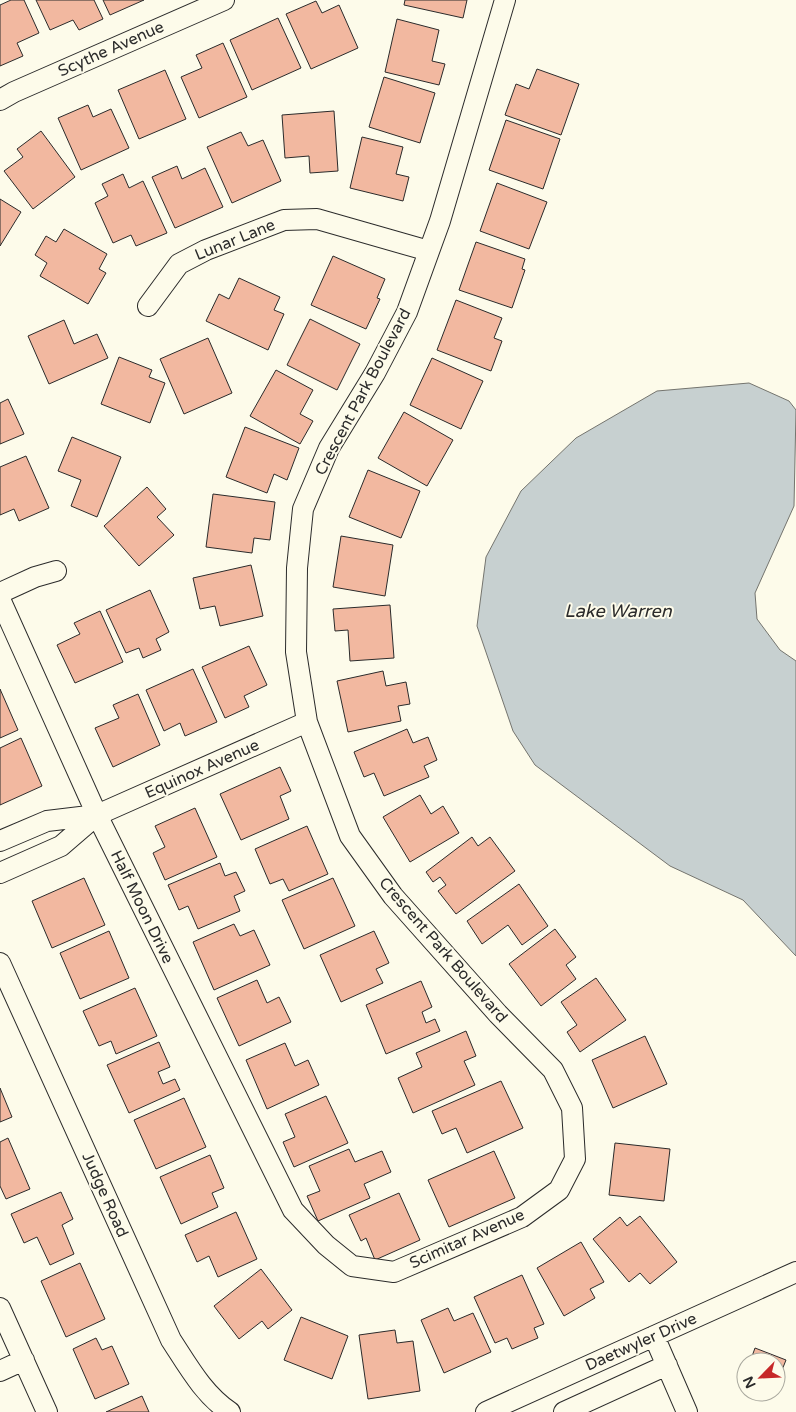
<svg xmlns="http://www.w3.org/2000/svg" width="796" height="1412" viewBox="0 0 796 1412" font-family="'Varela Round',sans-serif">
<style>
.water{fill:#c7d0d0;stroke:#74746e}
.building{fill:#f2b8a0;stroke:#2b2b2b}
.lines{fill:none;stroke-linecap:round;stroke-linejoin:round}
.minor-casing{stroke:#2b2b2b;stroke-width:22}
.minor{stroke:#fdfbea;stroke-width:20}
.labels{text-anchor:middle;dominant-baseline:central;stroke-width:4;stroke-linejoin:round;paint-order:stroke}
.street-label{font-size:16px;fill:#2b2b2b;stroke:#fdfbea}
.water-label{font-size:18px;font-style:italic;fill:#2b2b2b;stroke:#fdfbea}
</style>
<rect width="100%" height="100%" fill="#fdfbea"/>
<!-- water -->
<path class="water" d="M749 383 789 401 796 410 794 506 755 593 757 619 780 650 796 661V956L743 900 670 866 535 765 513 731 477 626 486 557 521 491 576 438 657 391Z"/>
<!-- building -->
<path class="building" d="M11 0H24L39 33 17 43 23 56 0 66V5Z
M36 0H94L103 19 79 30 73 20 50 30Z
M103 0H144L110 15Z
M405 0H467L463 18 404 5Z
M316 1 322 13 339 5 358 48 311 69 286 14Z
M278 18 301 68 252 90 230 40Z
M397 19 439 30 432 61 445 64 439 85 385 72Z
M223 43 247 97 199 118 181 77 202 68 196 55Z
M537 69 579 84 561 135 505 115 516 84 529 89Z
M165 70 186 119 139 139 118 90Z
M384 77 435 93 420 143 369 127Z
M88 105 93 117 111 109 129 148 81 170 58 118Z
M334 111 338 171 310 173 309 156 285 158 282 115Z
M506 120 560 139 543 189 489 170Z
M41 131 75 177 33 209 4 171 23 157 17 149Z
M241 132 248 146 263 140 281 181 232 203 207 147Z
M362 137 403 147 396 174 409 177 403 201 350 188Z
M177 166 182 179 205 168 223 207 175 228 152 177Z
M123 174 129 188 143 181 167 233 136 246 131 235 113 243 95 203 108 196 102 184Z
M497 183 547 202 529 249 480 231Z
M0 199 21 212 0 246Z
M64 229 107 254 99 269 106 273 88 304 40 276 47 263 35 255 46 236 56 242Z
M476 242 525 259 522 269 525 270 512 308 459 290Z
M333 256 385 279 377 298 380 299 366 329 311 305Z
M239 278 280 297 274 310 284 314 268 350 206 321 219 294 229 299Z
M456 300 502 318 494 338 502 341 491 371 437 350Z
M310 319 360 344 337 390 287 365Z
M64 320 74 344 97 334 108 358 49 384 28 336Z
M208 338 232 393 184 414 160 359Z
M119 357 152 370 149 377 165 383 150 423 101 404Z
M432 358 483 381 461 429 410 405Z
M276 370 313 390 300 414 313 421 300 444 250 416Z
M8 399 24 434 0 444V403Z
M404 412 453 440 427 486 378 458Z
M245 427 299 448 287 480 274 474 267 493 226 477Z
M72 437 121 457 97 517 71 506 81 480 58 471Z
M26 456 49 508 19 521 14 509 0 515V467Z
M368 470 420 491 401 538 349 517Z
M147 487 166 509 157 517 174 535 139 566 104 526Z
M213 494 275 502 270 540 254 538 252 553 206 547Z
M341 536 393 545 385 596 333 587Z
M251 565 263 616 220 626 215 606 200 609 193 578Z
M150 590 169 632 156 639 161 650 143 658 139 648 126 653 106 610Z
M390 605 394 658 350 661 348 630 335 631 333 609Z
M100 611 123 662 75 683 57 645 80 634 74 623Z
M249 646 267 685 244 696 249 707 225 718 202 667Z
M193 669 217 722 185 736 180 723 164 731 146 690Z
M383 671 386 686 406 682 410 704 398 706 401 721 348 732 337 681Z
M0 689 18 730 0 738Z
M138 694 160 745 113 767 95 728 119 718 113 705Z
M407 729 413 743 428 737 437 760 424 766 429 777 384 796 374 773 364 777 354 752Z
M21 738 42 786 0 805V748Z
M280 767 291 791 280 796 289 819 241 840 220 794Z
M420 795 431 814 443 806 459 833 410 862 383 817Z
M195 808 217 857 165 880 153 853 165 847 155 826Z
M307 826 328 874 289 891 283 879 270 884 255 849Z
M472 837 478 846 490 837 515 871 456 914 438 891 446 885 440 877 433 882 426 872Z
M220 863 225 876 236 872 245 891 234 896 240 911 198 929 188 906 179 910 168 885Z
M84 878 105 925 52 948 32 901Z
M333 878 355 926 304 949 282 900Z
M519 884 548 926 522 945 508 925 482 944 467 921Z
M234 924 240 936 254 930 270 965 214 990 193 942Z
M555 929 576 957 566 965 576 979 541 1006 509 964Z
M109 931 129 978 80 999 60 953Z
M374 931 389 963 376 969 383 983 341 1002 320 955Z
M596 978 626 1020 580 1052 567 1032 577 1025 561 1002Z
M257 980 267 1003 279 997 291 1022 239 1046 217 998Z
M421 981 432 1007 422 1012 426 1023 435 1019 440 1031 386 1054 366 1005Z
M135 988 157 1036 116 1054 111 1041 99 1046 83 1011Z
M466 1031 476 1056 464 1061 475 1085 413 1113 398 1078 422 1067 416 1053Z
M645 1036 667 1084 613 1108 592 1060Z
M159 1042 170 1067 158 1072 163 1084 175 1079 180 1090 129 1113 107 1065Z
M285 1043 295 1066 308 1060 319 1085 267 1109 246 1060Z
M501 1081 523 1128 467 1153 456 1128 442 1134 432 1111Z
M0 1088 12 1117 0 1122Z
M326 1096 348 1143 294 1167 283 1142 295 1137 285 1114Z
M184 1098 206 1147 156 1169 134 1120Z
M8 1138 30 1189 6 1199 0 1186V1142Z
M615 1143 670 1149 664 1201 609 1195Z
M349 1149 355 1162 382 1151 391 1172 364 1184 370 1198 318 1221 307 1196 320 1191 309 1166Z
M494 1151 515 1198 449 1227 428 1180Z
M210 1155 224 1188 212 1193 218 1207 181 1224 160 1177Z
M61 1192 73 1219 62 1225 74 1254 50 1265 37 1237 24 1243 11 1214Z
M399 1193 420 1240 375 1260 366 1238 361 1241 349 1215Z
M236 1212 257 1259 218 1277 209 1256 197 1262 185 1235Z
M640 1216 677 1262 650 1284 640 1273 629 1282 593 1239 620 1217 627 1226Z
M581 1242 604 1282 590 1289 595 1298 564 1316 537 1268Z
M80 1263 105 1319 66 1337 41 1281Z
M261 1269 292 1310 268 1329 262 1321 239 1339 214 1306Z
M522 1275 544 1324 534 1328 538 1338 512 1349 507 1338 495 1343 474 1297Z
M448 1308 454 1321 473 1313 491 1352 444 1373 421 1320Z
M301 1317 348 1336 332 1379 284 1360Z
M395 1330 397 1343 413 1341 420 1391 368 1399 359 1335Z
M96 1338 102 1350 112 1346 129 1384 95 1399 73 1349Z
M755 1348 786 1360 776 1385V1362H750Z
M746 1371V1387L741 1385Z
M142 1396 149 1412H106Z"/>
<g class="lines">
<defs>
<path id="minor" d="M0 100 14 92 224 0
M148 306 179 264 206 250 284 220 317 219 429 251
M0 593 35 577 56 571
M0 599 97 815 293 1210 326 1245 352 1266 394 1272 522 1217 559 1190 575 1159 572 1108 553 1070 498 1014 393 896 350 836 307 722 296 652 297 568 303 509 329 448 375 373 407 312 440 221 505 0
M0 841 47 821 97 815 307 722
M0 873 61 846 97 815
M0 963 171 1340C188 1366 204 1395 230 1412
M0 1308 47 1412
M654 1336 687 1412
M0 1371 24 1360
M486 1412 796 1272
M564 1412 667 1365"/>
</defs>
<!-- minor casing -->
<use href="#minor" class="minor-casing"/>
<!-- minor -->
<use href="#minor" class="minor"/>
</g>
<g class="labels">
<!-- street labels -->
<g class="street-label">
<text transform="translate(111 49) rotate(-24)">Scythe Avenue</text>
<text transform="translate(235 240) rotate(-22)">Lunar Lane</text>
<text transform="translate(363 392) rotate(-62)">Crescent Park Boulevard</text>
<text transform="translate(202 769) rotate(-24)">Equinox Avenue</text>
<text transform="translate(142 907) rotate(64)">Half Moon Drive</text>
<text transform="translate(443 950) rotate(49)">Crescent Park Boulevard</text>
<text transform="translate(105 1195) rotate(66)">Judge Road</text>
<text transform="translate(467 1239) rotate(-24)">Scimitar Avenue</text>
<text transform="translate(641 1342) rotate(-24)">Daetwyler Drive</text>
</g>
<!-- water labels -->
<g class="water-label">
<text x="618" y="611">Lake Warren</text>
</g>
</g>
<!-- north arrow -->
<g transform="translate(761 1377) rotate(246)"><circle r="24" fill="#fdfbea" stroke="#a9a89e"/>
<path d="M0-4L9 19L0 12L-9 19Z" fill="#c62828"/>
<text y="-8" font-size="14" font-weight="bold" text-anchor="middle" fill="#2b2b2b">N</text>
</g>
</svg>
